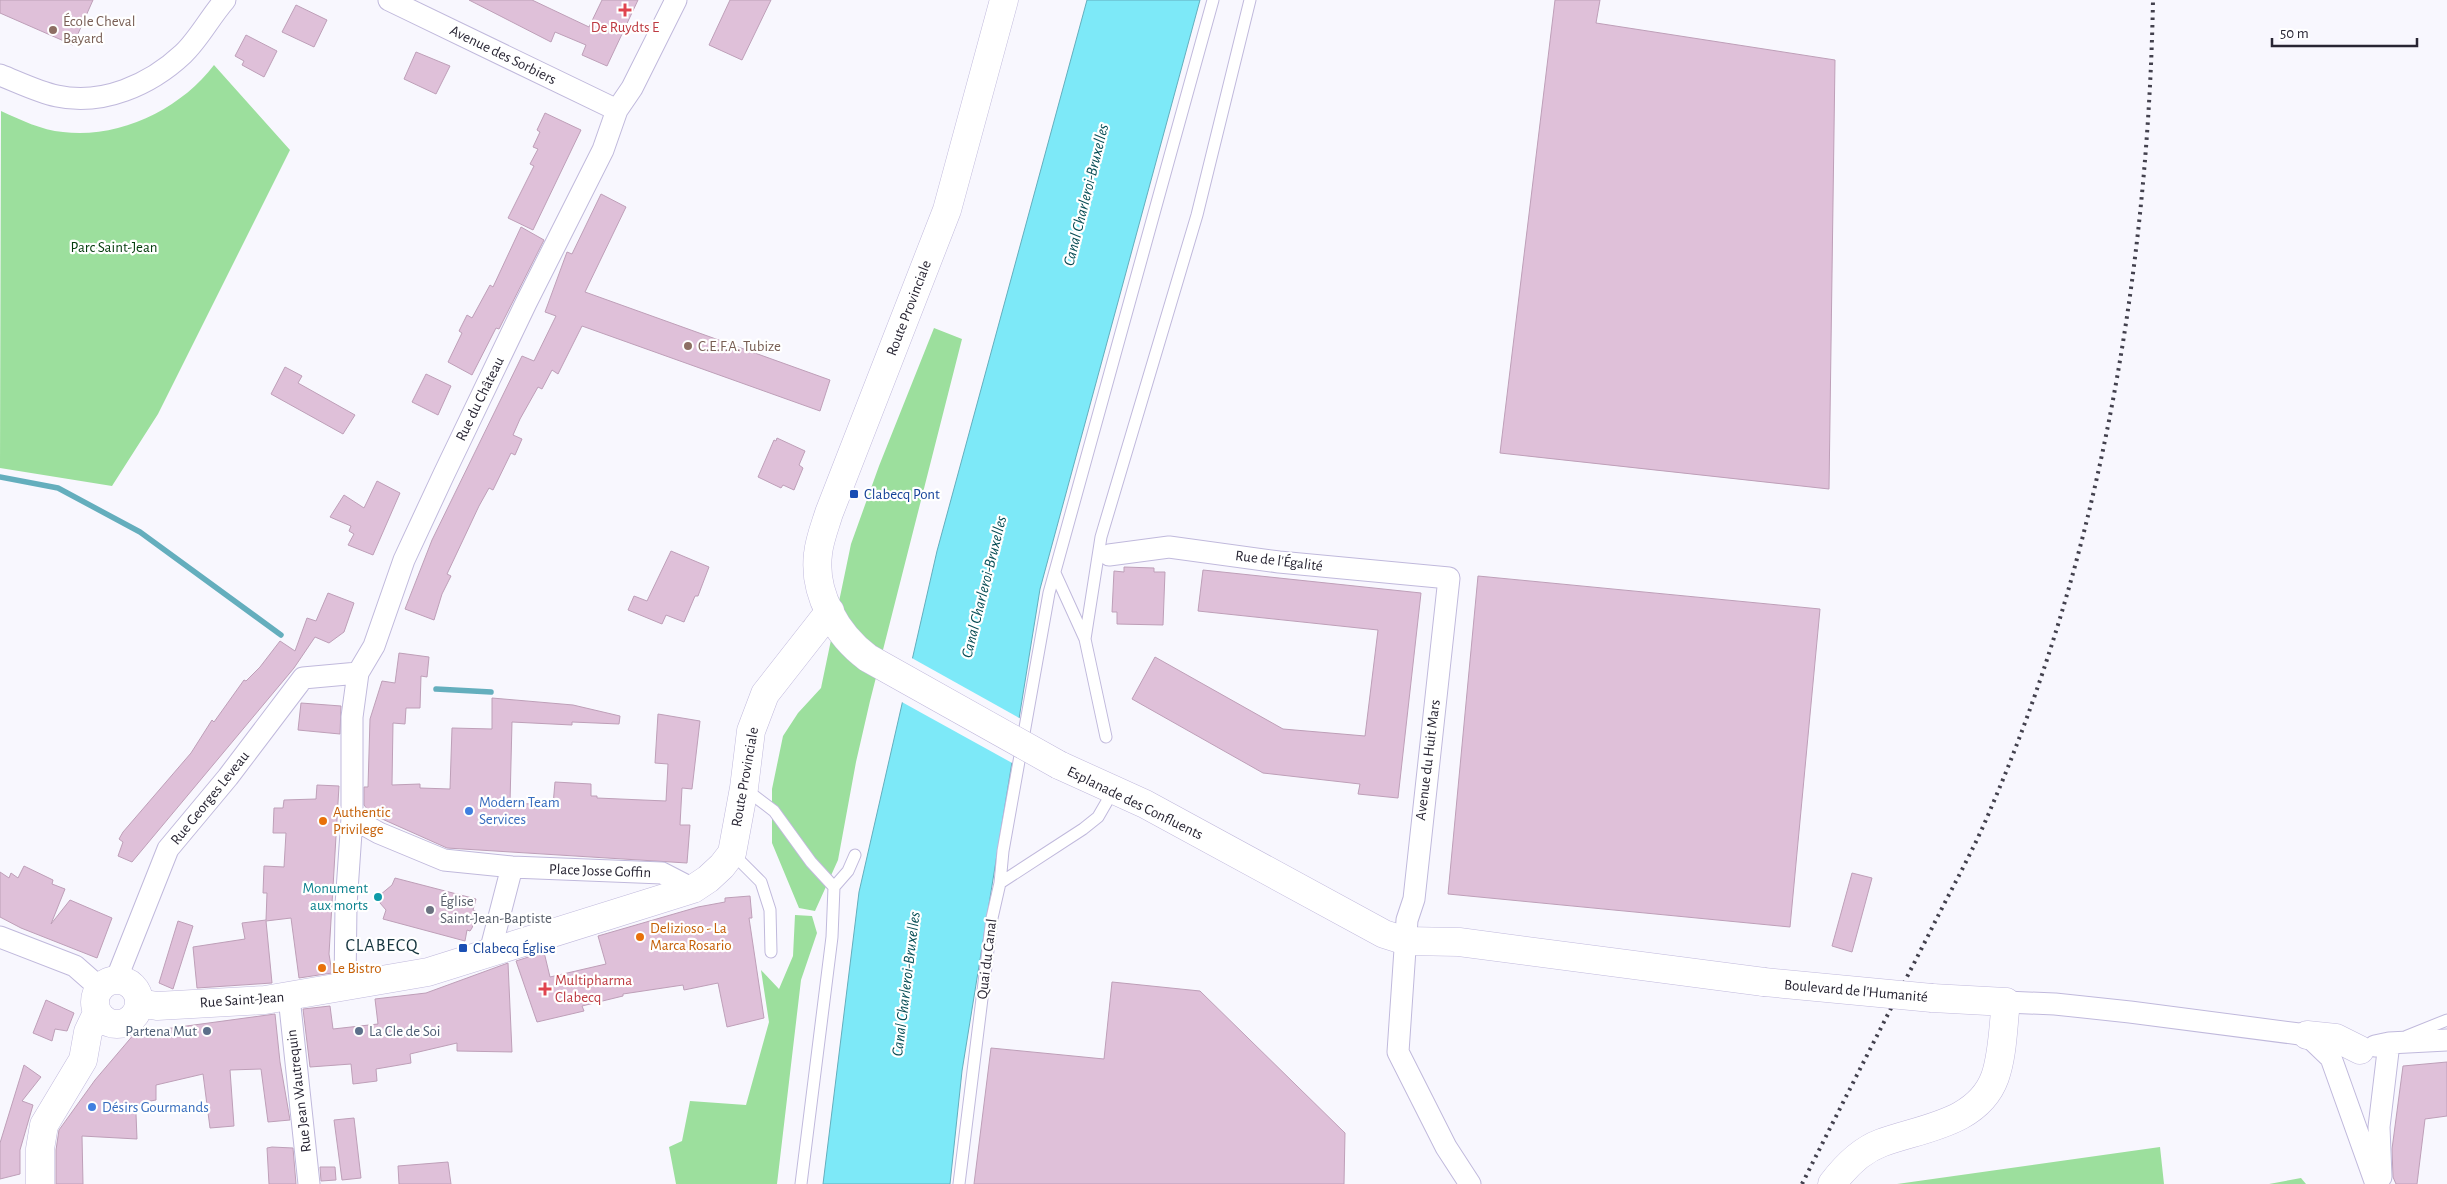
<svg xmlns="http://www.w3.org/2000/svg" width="2447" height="1184" viewBox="0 0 2447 1184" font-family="'Alegreya Sans',sans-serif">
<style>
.green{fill:#9cdf9d}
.water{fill:#7de9f8;stroke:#64aebd}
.pier{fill:#f8f7fe}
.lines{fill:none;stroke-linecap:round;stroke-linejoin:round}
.stream{stroke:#64aebd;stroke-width:5.5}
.building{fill:#dfc0d9;stroke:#be9fb8}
.service-casing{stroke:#c0b9dc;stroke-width:13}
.minor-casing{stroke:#c0b9dc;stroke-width:23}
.tertiary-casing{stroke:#c0b9dc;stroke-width:29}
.secondary-casing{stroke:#c0b9dc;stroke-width:29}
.service{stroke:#fff;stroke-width:11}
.minor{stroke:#fff;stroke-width:21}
.tertiary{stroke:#fff;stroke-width:28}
.secondary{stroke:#fff;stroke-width:28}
.rail{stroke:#42404d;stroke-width:4;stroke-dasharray:2.5 5;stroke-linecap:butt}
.secondary-bridge-casing{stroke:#c0b9dc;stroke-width:29;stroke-linecap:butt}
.secondary-bridge{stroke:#fff;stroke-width:28}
.health-dot{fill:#e0444e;stroke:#fff;stroke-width:2}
.education-dot{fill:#8d6e63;stroke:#fff;stroke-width:2}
.transit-dot{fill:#1a4fb4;stroke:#fff;stroke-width:2}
.shop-dot{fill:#3f7fe0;stroke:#fff;stroke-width:2}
.food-dot{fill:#e8710a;stroke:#fff;stroke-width:2}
.culture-dot{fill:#0f9aa8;stroke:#fff;stroke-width:2}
.worship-dot{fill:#6b7280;stroke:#fff;stroke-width:2}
.service-dot{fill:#5c6f8a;stroke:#fff;stroke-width:2}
.labels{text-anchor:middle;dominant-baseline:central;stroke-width:4.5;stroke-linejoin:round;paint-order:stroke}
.education-label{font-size:15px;fill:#785e54;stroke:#fff;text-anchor:start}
.health-label{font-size:15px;fill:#be3a42;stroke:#fff}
.street-label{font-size:15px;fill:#282533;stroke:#fff}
.park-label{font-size:15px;fill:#033c0c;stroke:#fff}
.transit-label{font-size:15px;fill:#164399;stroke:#fff;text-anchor:start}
.shop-label{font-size:15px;fill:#366cbe;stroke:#fff;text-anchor:start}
.food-label{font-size:15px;fill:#c56008;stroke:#fff;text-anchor:start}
.culture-label{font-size:15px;fill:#0d838f;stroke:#fff;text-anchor:end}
.worship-label{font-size:15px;fill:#5b616d;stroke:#fff;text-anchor:start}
.service-label{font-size:15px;fill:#4e5e75;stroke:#fff;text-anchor:end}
.water-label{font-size:16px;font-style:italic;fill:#084d55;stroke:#fff}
.quarter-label{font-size:18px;letter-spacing:1px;fill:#16353f;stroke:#fff}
</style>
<rect width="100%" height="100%" fill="#f8f7fe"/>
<!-- green -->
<path class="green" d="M214 65 290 150 158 414 112 486 0 468 1 111C21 120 41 130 63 132 119 139 181 109 214 65Z
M934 328 962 339 870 701 856 762 838 860 815 911 799 908 772 843V789L783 736 798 713 821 688 851 544 879 466Z
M795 915 812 916 817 933 801 980 777 1184H676L669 1147 682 1141 690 1101 746 1105 769 1022 761 970 779 989 793 956Z
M2160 1147 2164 1184H1897Z
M2301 1178 2306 1184H2269Z"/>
<!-- water -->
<path class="water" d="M1087 0H1200L1040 589 962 1071 950 1184H823L859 892 937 551Z"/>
<!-- pier -->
<path class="pier" d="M910 657 1021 719 1014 764 900 701Z"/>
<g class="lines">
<!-- stream -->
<path class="stream" d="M0 477 58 488 140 532 281 635
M436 689 491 692"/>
</g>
<!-- building -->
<path class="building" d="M0 0H93L73 45 0 13Z
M469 0H532L589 27 602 0H638L607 66 582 55 586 45 555 32 551 42Z
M730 0H771L742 60 709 45Z
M1555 0H1600L1596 23 1835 60 1829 489 1500 453Z
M296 5 327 20 314 47 282 32Z
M246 35 277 51 264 77 242 65 244 61 235 56Z
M416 52 450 66 436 94 404 79Z
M545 113 581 130 533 230 508 218 534 166 530 164 538 149 533 147 540 132 537 130Z
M601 194 626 207 585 292 830 380 820 411 582 326 558 374 552 370 542 389 538 387 520 419 513 435 522 439 515 455 511 453 493 490 489 488 479 506 447 574 451 576 442 594 434 620 405 609 432 540 522 356 534 361 556 316 545 312 567 252 572 254Z
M521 227 544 240 499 329 496 328 472 375 448 362 462 333 459 331 467 315 472 318 490 285 493 287Z
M285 367 302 376 298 383 355 415 343 434 271 394Z
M426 374 451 386 438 415 412 402Z
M777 438 805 451 799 465 803 468 794 490 783 485 781 488 758 477 774 440 776 441Z
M377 481 400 493 373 555 348 545 354 534 349 531 351 526 330 517 344 495 364 508Z
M671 551 709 567 698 596H695L684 622 666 615 662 624 628 610 634 596 647 601Z
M1124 567 1154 568V572H1165L1163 625 1117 624V612H1112L1114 571 1124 572Z
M1203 570 1421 593 1398 798 1358 794 1360 784 1263 773 1132 699 1155 657 1283 729 1365 736 1378 630 1198 611Z
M1478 576 1820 609 1790 927 1448 894Z
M328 593 354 603 344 632 329 643 315 637 294 668 132 862 118 856 123 842 119 839 123 832 191 753 212 720 214 722 244 680 246 681 260 667 280 641 295 651 307 618 316 621Z
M399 653 429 657 427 677 421 676 420 708H406L405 724 393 723 392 785 420 784V788L450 789 452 728 492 729V698L573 705 620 716 619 724 572 722V725L512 722 510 803 553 805 555 782 591 784V796H597V798L666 801 668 764 655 763 658 714 700 721 692 789 682 788 680 825H690L687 863 447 848 371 814 364 805V787H368L370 719 382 681 395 683Z
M301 703 341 706 340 734 298 730Z
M317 785 339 786 329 954 332 973 299 978 291 918 266 921 272 983 197 988 193 947 245 939 242 923 266 920 267 893H263L264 866 284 867 286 833H273L274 808H283L284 800 316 799Z
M24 866 53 880 52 884 65 889 51 924 70 900 112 918 97 958 21 928 0 917V872L9 878 11 873 18 878Z
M1852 873 1872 878 1852 952 1832 946Z
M395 878 476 899 473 910 477 912 472 928 470 931 467 930 465 941 383 919 386 910 380 903V895L392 885Z
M750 896 752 918H749L764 1018 727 1027 718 983 684 990 683 985 623 994V996L582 1006 584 1011 537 1022 516 961 544 952 550 977 606 964 598 936 698 907 725 902V898Z
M178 921 193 926 173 989 159 983Z
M508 963 512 1052 457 1051V1043L410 1054 411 1063 376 1069 377 1081 353 1084 351 1064 310 1067 303 1009 330 1006 333 1029 378 1024 375 999 426 993Z
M1112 982 1200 991 1345 1133 1344 1184H974L991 1048 1104 1059Z
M46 1000 74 1013 67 1031 55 1029 52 1041 33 1033Z
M275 1014 280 1062 290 1120 268 1122 261 1069 230 1070 234 1126 210 1128 203 1074 156 1085V1100L145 1102 136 1114 137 1139 82 1136 83 1184H56V1150L59 1130 95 1080 135 1033Z
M2447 1062V1116L2425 1119 2417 1184H2396L2393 1177 2392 1149 2403 1066Z
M24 1065 41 1077 22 1101 33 1105 20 1150V1174L0 1179V1143Z
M354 1118 361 1178 342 1180 334 1120Z
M272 1147 293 1148 296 1184H269L267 1148Z
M448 1162 451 1184H399L398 1166Z
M320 1167H335L336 1180 321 1181Z"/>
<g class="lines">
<defs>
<path id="service" d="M1055 573 1085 639 1106 737
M1085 639 1101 537 1197 215 1250 0
M745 789 774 811 811 862 834 887
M732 853 761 882 770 910 771 952
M1000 883 1083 829 1098 817 1113 791
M2407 1036 2447 1020
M801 1184 832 937 834 887 848 871 855 855
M959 1184 992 918 1000 883 1003 851 1049 593 1213 0"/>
<path id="minor" d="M389 0 617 110
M0 75C18 82 38 92 57 96 102 106 150 85 183 54 199 39 210 17 225 0
M1109 555 1169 547 1279 562 1449 578 1414 899 1407 920 1398 1052 1446 1147 1470 1184
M352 818 379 833 444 860 512 867 662 873 693 889
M0 937 75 966 100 988
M490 952 512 867
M116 980 168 849 228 777 303 678 358 673
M345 987 346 905 352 818V717L358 673 374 646 404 560 444 474 526 303 603 150 617 110 632 88 676 0
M289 997 309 1184
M2006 1002 2055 1004 2130 1012 2307 1035 2331 1058 2376 1184
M2375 1046 2389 1043 2447 1040
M2381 1177 2379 1127 2389 1043"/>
<path id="tertiary" d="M95 1002a22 22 0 1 1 44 0a22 22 0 1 1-44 0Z
M139 1003 157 1006 265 1000 428 972 693 889 708 879 722 866 732 853 744 788 751 731 765 694 830 611
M2307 1035 2336 1038 2360 1050
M40 1184V1149L44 1125 83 1060 88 1032 97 1013"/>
<path id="secondary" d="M868 658C837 635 813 594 818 554 819 541 825 526 829 513L947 210 1004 0
M1059 765 1145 804 1384 934 1406 941 1459 942 1764 982
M1832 1184C1844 1168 1862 1150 1881 1143 1921 1128 1978 1124 1995 1077 2003 1054 2003 1026 2006 1002L1932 998"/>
</defs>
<!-- service casing -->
<use href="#service" class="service-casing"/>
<!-- minor casing -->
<use href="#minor" class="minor-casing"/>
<!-- tertiary casing -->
<use href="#tertiary" class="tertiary-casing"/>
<!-- secondary casing -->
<use href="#secondary" class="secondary-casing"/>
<!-- service -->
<use href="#service" class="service"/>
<!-- minor -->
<use href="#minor" class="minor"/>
<!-- tertiary -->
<use href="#tertiary" class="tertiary"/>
<!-- secondary -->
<use href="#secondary" class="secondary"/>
<!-- rail -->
<path class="rail" d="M1802 1184C1844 1100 1887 1016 1930 932 1950 891 1974 850 1991 808 2099 557 2148 273 2153 0"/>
<defs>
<path id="secondary-bridge" d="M868 658 1059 765
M1764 982 1932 998"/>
</defs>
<!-- secondary-bridge casing -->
<use href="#secondary-bridge" class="secondary-bridge-casing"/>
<!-- secondary-bridge -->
<use href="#secondary-bridge" class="secondary-bridge"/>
</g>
<!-- markers -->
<g class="health-dot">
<path d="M622.5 2.5h5v5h5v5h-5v5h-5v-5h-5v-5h5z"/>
<path d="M542.5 981.5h5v5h5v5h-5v5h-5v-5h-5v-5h5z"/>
</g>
<g class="education-dot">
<circle cx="53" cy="30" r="5"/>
<circle cx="688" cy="346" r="5"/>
</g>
<g class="transit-dot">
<rect x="849" y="489" width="10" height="10" rx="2.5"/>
<rect x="458" y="943" width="10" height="10" rx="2.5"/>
</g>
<g class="shop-dot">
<circle cx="469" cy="811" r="5"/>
<circle cx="92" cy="1107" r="5"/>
</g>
<g class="food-dot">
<circle cx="323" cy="821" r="5"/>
<circle cx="640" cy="937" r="5"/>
<circle cx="322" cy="968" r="5"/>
</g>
<circle class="culture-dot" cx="378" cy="897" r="5"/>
<circle class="worship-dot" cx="430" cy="910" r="5"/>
<g class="service-dot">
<circle cx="207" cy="1031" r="5"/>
<circle cx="359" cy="1031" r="5"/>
</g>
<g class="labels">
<!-- education labels -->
<g class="education-label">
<text x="63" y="21">École Cheval<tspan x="63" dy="17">Bayard</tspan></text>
<text x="698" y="346">C.E.F.A. Tubize</text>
</g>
<!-- health labels -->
<g class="health-label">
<text x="625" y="27">De Ruydts E</text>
<text x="555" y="980" text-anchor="start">Multipharma<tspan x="555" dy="17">Clabecq</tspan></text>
</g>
<!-- street labels -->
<g class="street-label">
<text transform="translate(503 55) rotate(26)">Avenue des Sorbiers</text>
<text transform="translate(909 308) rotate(-69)">Route Provinciale</text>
<text transform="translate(480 399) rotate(-64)">Rue du Château</text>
<text transform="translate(1279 561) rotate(7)">Rue de l'Égalité</text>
<text transform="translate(1428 760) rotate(-83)">Avenue du Huit Mars</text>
<text transform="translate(745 777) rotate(-80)">Route Provinciale</text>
<text transform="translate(210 798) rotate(-51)">Rue Georges Leveau</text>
<text transform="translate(1135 803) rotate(26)">Esplanade des Confluents</text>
<text transform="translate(600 871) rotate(2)">Place Josse Goffin</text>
<text transform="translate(987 959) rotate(-83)">Quai du Canal</text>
<text transform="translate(1856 991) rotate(5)">Boulevard de l'Humanité</text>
<text transform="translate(242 1000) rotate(-4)">Rue Saint-Jean</text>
<text transform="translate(299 1091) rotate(-97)">Rue Jean Wautrequin</text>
</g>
<!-- park labels -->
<g class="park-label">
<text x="114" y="247">Parc Saint-Jean</text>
</g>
<!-- transit labels -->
<g class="transit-label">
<text x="864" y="494">Clabecq Pont</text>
<text x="473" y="948">Clabecq Église</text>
</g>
<!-- shop labels -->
<g class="shop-label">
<text x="479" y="802">Modern Team<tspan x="479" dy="17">Services</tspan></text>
<text x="102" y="1107">Désirs Gourmands</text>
</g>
<!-- food labels -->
<g class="food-label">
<text x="333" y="812">Authentic<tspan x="333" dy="17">Privilege</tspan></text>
<text x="650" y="928">Delizioso - La<tspan x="650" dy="17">Marca Rosario</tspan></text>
<text x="332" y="968">Le Bistro</text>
</g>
<!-- culture labels -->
<g class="culture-label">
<text x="368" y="888">Monument<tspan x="368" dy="17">aux morts</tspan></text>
</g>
<!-- worship labels -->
<g class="worship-label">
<text x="440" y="901">Église<tspan x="440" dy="17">Saint-Jean-Baptiste</tspan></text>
</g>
<!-- service labels -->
<g class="service-label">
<text x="197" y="1031">Partena Mut</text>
<text x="369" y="1031" text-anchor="start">La Cle de Soi</text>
</g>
<!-- water labels -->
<g class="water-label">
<text transform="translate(1086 195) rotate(-76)">Canal Charleroi-Bruxelles</text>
<text transform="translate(984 587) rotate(-76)">Canal Charleroi-Bruxelles</text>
<text transform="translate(906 984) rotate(-83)">Canal Charleroi-Bruxelles</text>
</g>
<!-- quarter labels -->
<g class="quarter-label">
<text x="382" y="946">CLABECQ</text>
</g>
</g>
<!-- scale -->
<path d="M2272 38v8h145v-8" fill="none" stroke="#282533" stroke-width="2.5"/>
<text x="2280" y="38" font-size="15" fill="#282533" stroke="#ffffff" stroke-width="4" paint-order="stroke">50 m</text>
</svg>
